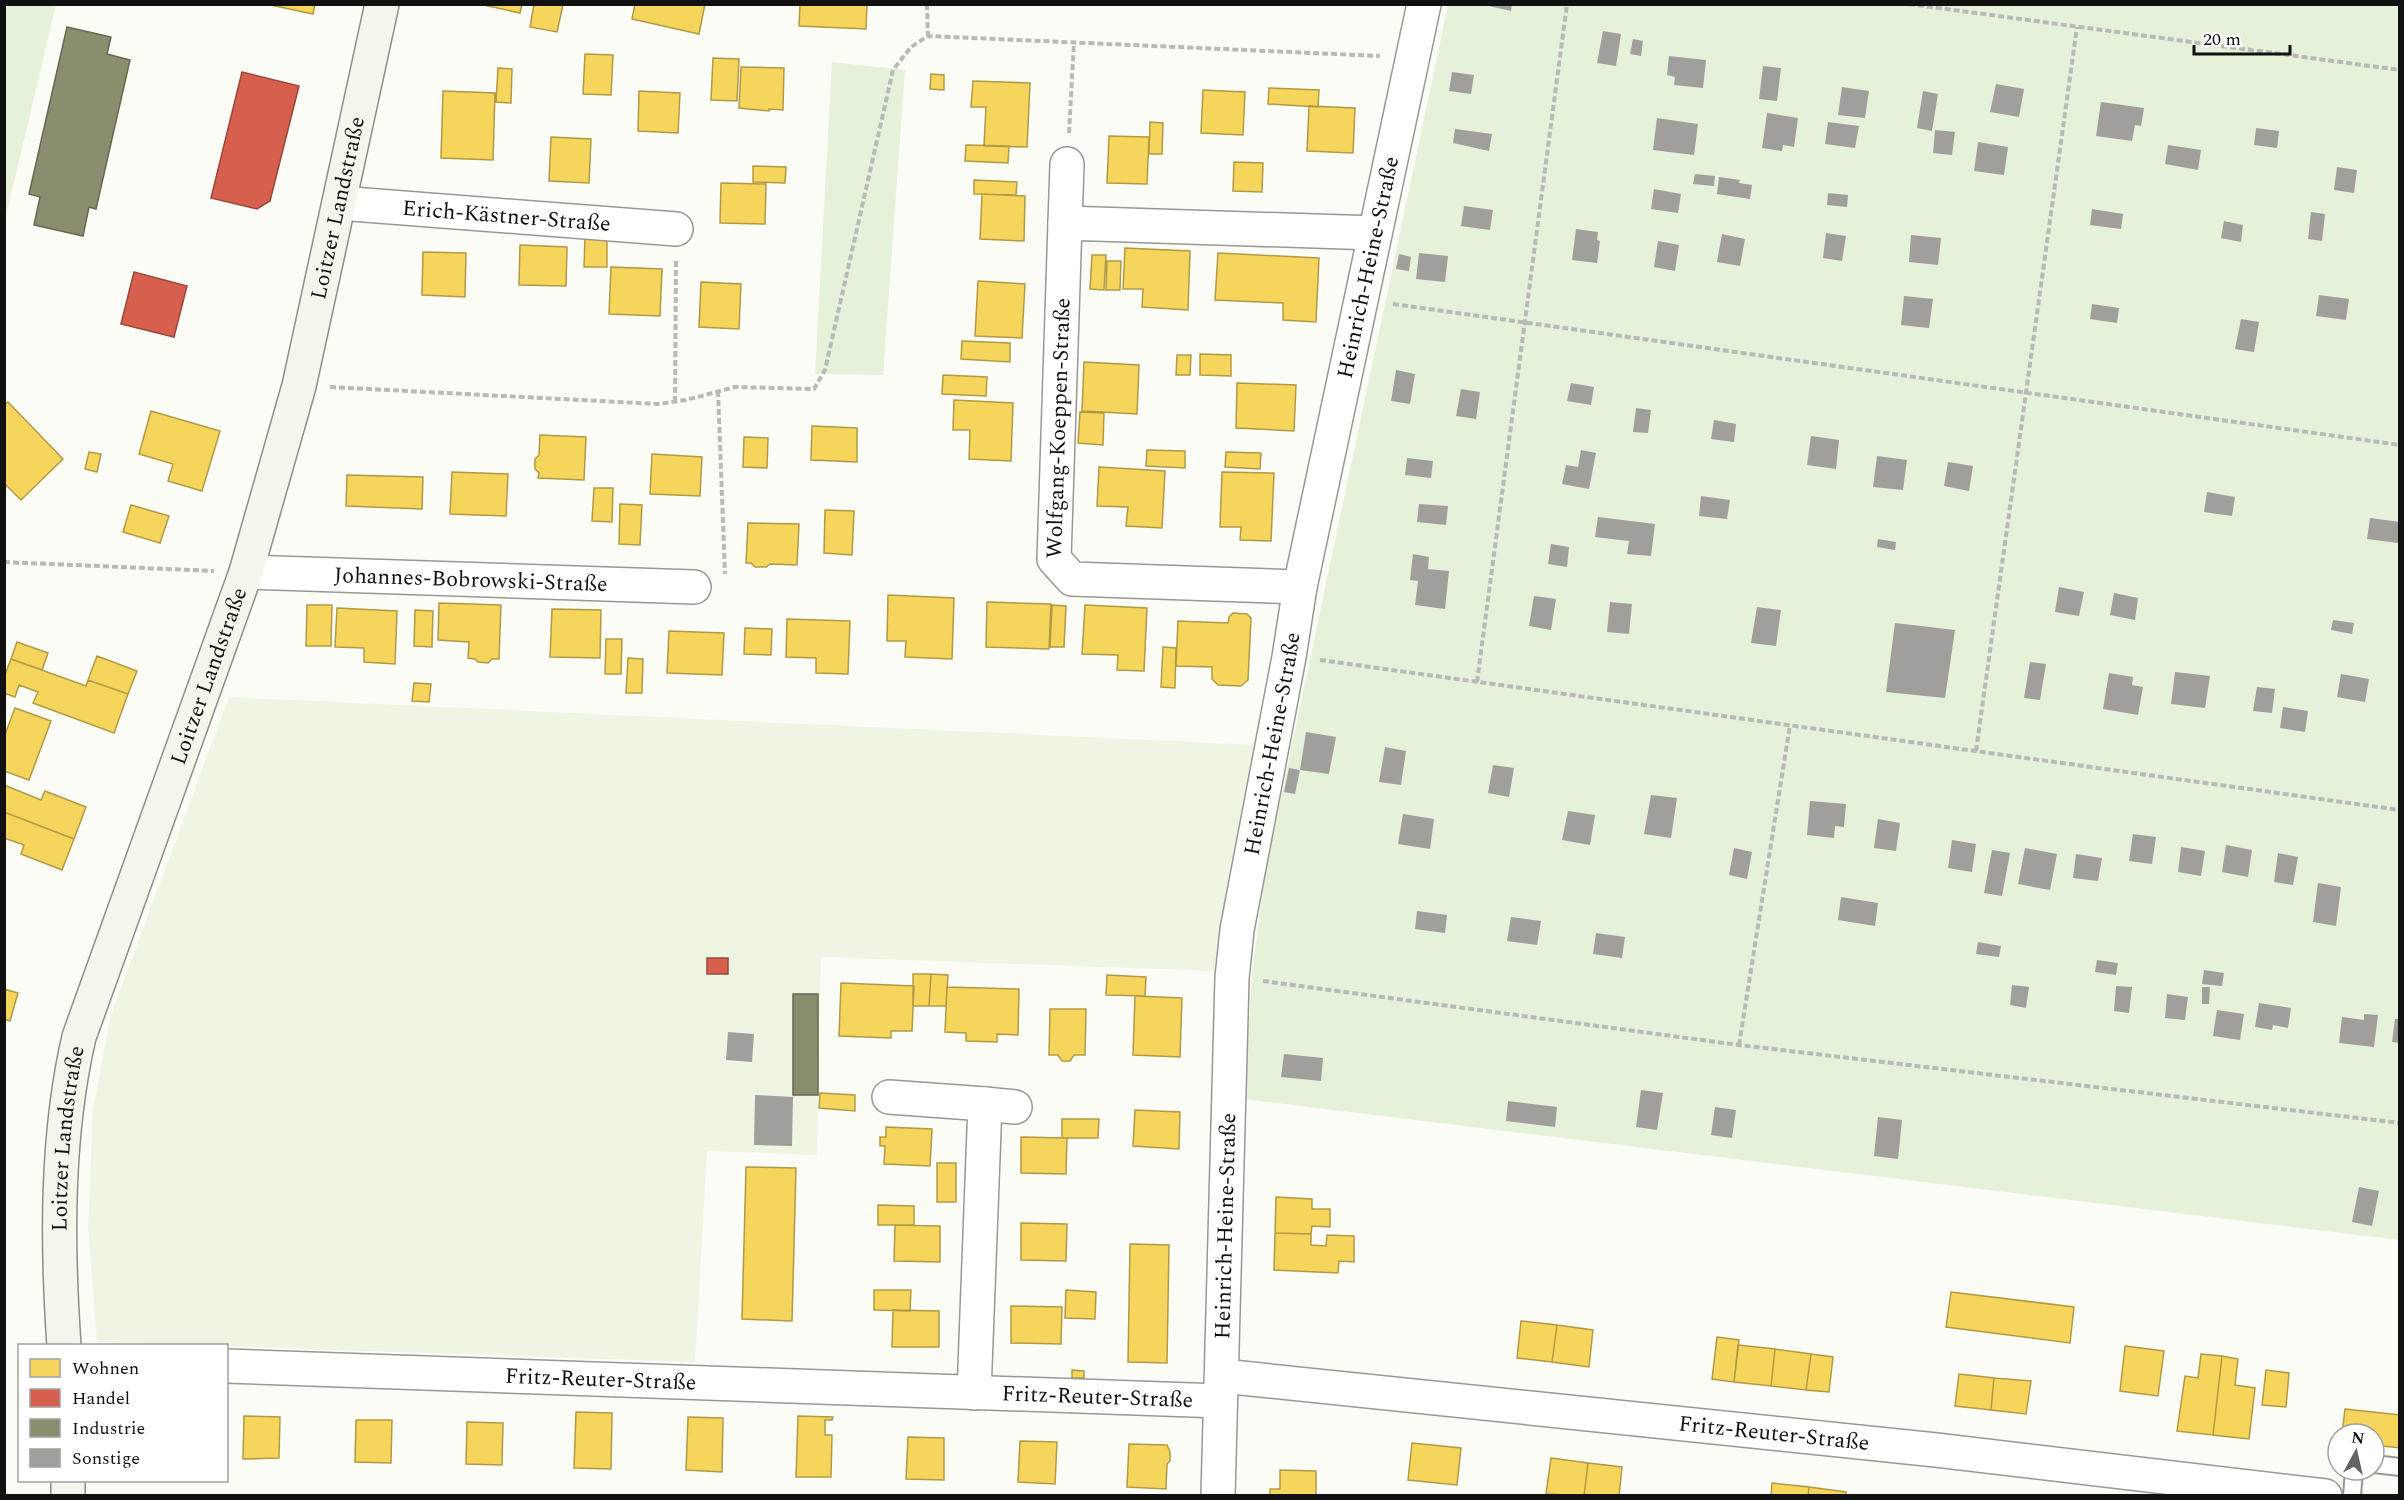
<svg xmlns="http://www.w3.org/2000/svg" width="2404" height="1500" viewBox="0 0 2404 1500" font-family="Spectral,serif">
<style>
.green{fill:#e5f1d9}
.pitch{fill:#eef5e2}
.homes{fill:#f6d55c;stroke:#b19a46;stroke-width:1.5}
.shops{fill:#d6604d;stroke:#9b483b;stroke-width:1.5}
.industry{fill:#8c8c6e;stroke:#676752;stroke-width:1.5}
.building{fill:#a09f9c}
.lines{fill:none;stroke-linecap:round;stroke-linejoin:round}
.lane-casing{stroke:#979795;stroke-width:20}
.street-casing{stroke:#979795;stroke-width:36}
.secondary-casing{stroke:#8d8d8b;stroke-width:36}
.path{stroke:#b9b9b8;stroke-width:4;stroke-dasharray:6 3;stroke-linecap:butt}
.lane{stroke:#fffffe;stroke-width:16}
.street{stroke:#fffffe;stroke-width:33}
.secondary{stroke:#f5f5ec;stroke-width:33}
.labels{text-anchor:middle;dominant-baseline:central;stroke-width:6;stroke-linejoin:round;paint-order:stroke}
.street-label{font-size:22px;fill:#111;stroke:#fff}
</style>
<rect width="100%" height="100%" fill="#fcfcf7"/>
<!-- green -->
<path class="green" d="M5 4 56 5 5 220 4 5Z
M1448 5H2399V1240L1244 1099 1252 973 1266 868Z
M832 62 905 70 883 375 815 374Z"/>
<!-- pitch -->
<path class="pitch" d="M229 697 1257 745 1217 971 821 957 817 1155 707 1151 695 1362 97 1342 88 1228 93 1109 111 1015Z"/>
<!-- homes -->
<path class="homes" d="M266 4H315L313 14Z
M479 4H522L520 13Z
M534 4 563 5 557 32 530 27Z
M635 4H705L699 34 632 19Z
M800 4H867L866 29 799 26Z
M585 54 613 55 611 95 583 94Z
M713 58 739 59 737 101 711 100Z
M741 67 784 68 783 110 769 109V111L739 108Z
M498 68 512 69 511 103 496 102Z
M931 74 944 75V90L930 89Z
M973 81 1030 83 1027 147 984 146 986 107H971Z
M1269 88 1319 90 1318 107 1268 104Z
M1203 90 1245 92 1243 135 1201 133Z
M443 91 495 93 493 160 441 158Z
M639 91 680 93 678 133 638 131Z
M1309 106 1355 108 1353 153 1307 151Z
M1150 122 1163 123 1162 154H1149Z
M1109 136 1149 137 1147 184 1107 183Z
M551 137 591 139 589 183 549 181Z
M966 145 1009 146 1008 163 965 161Z
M1234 162 1263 163 1262 192 1233 191Z
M753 166 786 167 785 183 753 182Z
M974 180 1017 182 1016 195 974 194Z
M721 183 766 184 765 224 720 223Z
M982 194 1025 196 1024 241 980 239Z
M585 237 607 238V267H584Z
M520 245 567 247 566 286 519 285Z
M1125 248 1190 251 1188 310 1142 307 1143 289H1123Z
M423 252 466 253 465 297 422 295Z
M1218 253 1319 258 1316 322 1283 320V303L1215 300Z
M1092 255H1106L1104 290 1090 289Z
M1107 261H1121L1120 290H1106Z
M611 267 662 269 660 316 609 314Z
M978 281 1025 284 1022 338 975 336Z
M701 282 741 284 739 329 699 327Z
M962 341 1010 343V362L961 359Z
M1200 354 1231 355V376L1200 375Z
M1177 355H1191L1190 375H1176Z
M1084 362 1139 365 1137 414 1082 411Z
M943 375 987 377 986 396 942 394Z
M1237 383 1296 385 1294 431 1236 428Z
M954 400 1013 403 1011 461 969 459 970 430H953Z
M8 402 63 459 21 500 4 483V405Z
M151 411 220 431 202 491 168 481 173 464 139 454Z
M1080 412 1104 413 1103 445 1078 443Z
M812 426 857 428V462L811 460Z
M540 435 586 437 584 480 538 478 539 473 535 469V459L539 455Z
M744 437 768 438 767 468 743 467Z
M1147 450 1185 451V468L1146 466Z
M89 452 101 454 97 472 85 469Z
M1226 452 1261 453 1260 469 1225 467Z
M652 454 702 457 700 496 650 494Z
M1099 467 1165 471 1162 528 1126 526 1128 507 1097 506Z
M452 472 508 474 506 516 450 514Z
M1222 472 1274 473 1271 541 1240 540 1241 527H1220Z
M347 475 423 477 422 509 346 506Z
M594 488H613L612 522 592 521Z
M620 504 642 505 640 545 619 544Z
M131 505 169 516 160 543 123 532Z
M825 510 854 511 852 555 824 553Z
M748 523 799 524 797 565 770 564 766 567H755L751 563H746Z
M888 595 954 598 952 659 905 657 906 641H887Z
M987 602 1051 604 1049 649 986 647Z
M439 603 501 605 499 659H492L488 663 478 662 475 659 468 658 469 642 438 640Z
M307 605H332L331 646H306Z
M1052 605 1066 606 1064 647H1050Z
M1085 605 1147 608 1144 671 1117 670 1118 655 1082 654Z
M337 608 397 611 395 664 364 662V648L335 647Z
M552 609 601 610 600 658 550 657Z
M415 610 433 611 432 647 414 646Z
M1233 613 1247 614 1251 618 1248 680 1241 686 1218 685 1212 679V667L1176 666 1178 621 1228 623 1229 617Z
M787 619 850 621 848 674 816 673V658L786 657Z
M745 628 772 629 771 655 744 654Z
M669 631 724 633 722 675 667 673Z
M606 639H622L621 674H605Z
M17 642 48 653 42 670 11 659Z
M1163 647 1176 648 1175 688 1161 687Z
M97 656 137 671 128 694 88 680Z
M628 658 643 659 642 693H626Z
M11 659 86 686 88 680 128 694 114 733 33 703 38 692 19 685 15 697 4 693V677Z
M414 683 431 684 429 702 412 701Z
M15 708 51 721 29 780 4 771V737Z
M4 785 41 800 45 791 86 807 74 839 4 812Z
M4 812 74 839 62 870 21 854 24 845 4 838Z
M913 974H931L929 1006H913Z
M931 974 948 975 946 1006H929Z
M1107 975 1146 977 1145 996 1106 995Z
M841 983 914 986 912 1031H891V1038L839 1036Z
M947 987 1019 989 1018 1035 997 1034V1042L966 1041V1033L945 1032Z
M4 989 18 993 10 1021 4 1019Z
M1135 996 1182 998 1180 1057 1133 1055Z
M1050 1009H1086L1085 1055H1074L1070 1061H1062L1058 1055H1049Z
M820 1093 855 1095V1111L819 1108Z
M1135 1110 1180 1112 1179 1149 1133 1146Z
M1062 1119H1099L1098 1138H1062Z
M886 1127 932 1129 930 1166 884 1164 885 1146H880V1137H886Z
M1021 1137 1067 1138 1066 1174 1021 1173Z
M937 1163H956V1202H937Z
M746 1167 796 1168 792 1321 742 1319Z
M1276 1197 1312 1199V1209H1330V1227L1312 1226 1311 1234 1275 1233Z
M878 1205 914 1206V1225H878Z
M1021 1223 1067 1224 1066 1261 1021 1260Z
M895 1225 940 1226V1262L894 1261Z
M1275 1233 1311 1234V1245L1326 1246 1327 1235 1354 1236V1262L1339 1261 1338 1273 1274 1270Z
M1130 1244 1169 1245 1167 1363 1128 1362Z
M874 1290H911L910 1311 874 1310Z
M1066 1290 1096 1292 1095 1319 1065 1318Z
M1951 1292 2074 1307 2070 1343 1946 1327Z
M1011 1306 1062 1307 1061 1344 1011 1343Z
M893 1310 939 1311V1347H892Z
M1521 1321 1557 1325 1552 1362 1517 1358Z
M1557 1325 1593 1330 1589 1367 1552 1362Z
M1717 1337 1739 1340 1734 1382 1712 1379Z
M1738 1345 1775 1349 1771 1386 1734 1382Z
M2125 1346 2164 1351 2158 1396 2120 1391Z
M1775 1349 1811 1354 1806 1390 1771 1386Z
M1811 1354 1833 1357 1829 1392 1806 1390Z
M2201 1354 2222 1356 2213 1435 2177 1431 2185 1376 2198 1378Z
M2222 1356 2238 1359 2235 1385 2255 1388 2249 1439 2213 1435Z
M1072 1370 1084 1371V1378H1072Z
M2266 1370 2289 1373 2286 1407 2262 1405Z
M1959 1374 1994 1378 1991 1410 1955 1406Z
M1994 1378 2031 1381 2026 1414 1991 1410Z
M2345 1409 2400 1415V1448L2374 1445V1434H2342Z
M576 1412 612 1413 611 1469 574 1468Z
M244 1416 280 1417 279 1458 243 1459Z
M798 1416 833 1417 832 1420H825V1435H832L831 1477H796Z
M688 1417 723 1418 722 1472 686 1470Z
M356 1420H392L391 1463 355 1462Z
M467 1422 503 1423 502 1465 466 1464Z
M908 1437 944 1438V1480L906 1479Z
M1020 1441 1057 1442 1055 1484 1018 1482Z
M1412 1443 1461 1448 1457 1485 1408 1480Z
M1129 1444 1167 1445 1170 1452V1461L1167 1464 1166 1489 1127 1487Z
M1551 1458 1588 1463 1584 1496 1546 1494Z
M1588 1463 1622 1467 1619 1496H1584Z
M1280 1470 1316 1471V1496H1270V1489H1280Z
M1772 1483 1809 1487 1808 1496H1771Z
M1809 1487 1846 1492V1496H1808Z"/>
<!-- shops -->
<path class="shops" d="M242 72 299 86 270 201 257 209 211 198Z
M134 272 187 286 174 337 121 324Z
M707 958H728V974H707Z"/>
<!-- industry -->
<path class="industry" d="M67 27 111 37 107 54 130 60 96 209 89 207 83 236 34 225 40 197 29 194Z
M793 994H818V1095H793Z"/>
<!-- building -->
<path class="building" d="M1480 4H1512L1511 11Z
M1603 31 1621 34 1616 66 1597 63Z
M1633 39 1643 41 1641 56 1630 54Z
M1669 56 1706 60 1703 88 1674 85 1675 77 1667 75Z
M1763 66 1781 68 1777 101 1759 99Z
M1452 72 1474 75 1471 94 1449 91Z
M1996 84 2024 89 2019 117 1990 112Z
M1842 87 1869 91 1865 118 1838 115Z
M1923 91 1938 94 1932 131 1917 128Z
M2101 102 2144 108 2141 126 2135 125 2132 141 2096 136Z
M1767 113 1798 118 1794 147 1783 145 1782 151 1762 148Z
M1657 118 1698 124 1694 155 1653 150Z
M1828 122 1859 126 1855 148 1825 144Z
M2256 128 2279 131 2277 148 2254 145Z
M1455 129 1492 134 1489 151 1453 143Z
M1935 130 1955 132 1952 155 1933 153Z
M1978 142 2008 147 2004 175 1974 171Z
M2168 145 2201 150 2198 170 2165 164Z
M2337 167 2357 170 2354 193 2334 190Z
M1695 174 1715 176 1714 186 1693 184Z
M1719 177 1740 180 1739 183 1752 185 1750 199 1717 194Z
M1654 189 1681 194 1678 213 1651 209Z
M1828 193 1848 195 1847 207 1827 205Z
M1464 206 1493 210 1490 230 1461 226Z
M2092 209 2123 214 2121 229 2090 225Z
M2311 212 2325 214 2322 241 2308 239Z
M2224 221 2243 225 2241 242 2221 238Z
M1576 229 1598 232 1597 240 1600 241 1597 263 1572 260Z
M1826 233 1846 236 1842 261 1823 258Z
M1722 234 1745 239 1740 266 1717 262Z
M1911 235 1941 238 1938 265 1909 262Z
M1658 241 1679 245 1675 271 1654 267Z
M1419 253 1448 256 1445 282 1416 279Z
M1399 254 1411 257 1409 271 1396 269Z
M2319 295 2349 299 2346 320 2316 316Z
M1904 296 1933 299 1929 328 1901 325Z
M2092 304 2119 308 2117 323 2090 319Z
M2241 319 2259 322 2254 352 2235 349Z
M1396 370 1415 374 1410 404 1391 401Z
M1571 383 1594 387 1591 405 1567 401Z
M1461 389 1480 392 1476 419 1456 416Z
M1636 408 1651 410 1648 433 1633 432Z
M1714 420 1736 424 1734 442 1711 439Z
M1811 436 1839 440 1836 469 1807 465Z
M1581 450 1596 453 1589 489 1562 484 1566 465 1578 467Z
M1877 456 1907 460 1903 490 1873 487Z
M1407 458 1433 461 1431 478 1405 475Z
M1948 462 1973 466 1969 491 1944 486Z
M2207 492 2235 497 2232 516 2204 512Z
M1701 496 1730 500 1727 519 1699 516Z
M1419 504 1448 506 1446 525 1417 522Z
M1598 517 1655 524 1651 556 1627 554 1629 541 1595 537Z
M2370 518 2400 522 2398 543 2367 539Z
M1878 539 1896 542 1895 550 1877 547Z
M1551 544 1569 547 1567 567 1548 564Z
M1413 554 1429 557 1428 569 1449 571 1445 609 1415 605 1418 581 1410 580Z
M2059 587 2084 592 2079 616 2055 612Z
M2114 593 2138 598 2135 620 2110 615Z
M1534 596 1556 599 1551 630 1529 626Z
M1610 602 1632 604 1629 634 1607 632Z
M1757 607 1781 610 1776 646 1751 643Z
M2333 620 2354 623 2352 634 2331 630Z
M1895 623 1955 630 1945 698 1886 692Z
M2030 662 2046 664 2040 700 2024 698Z
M2175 672 2210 676 2205 708 2171 704Z
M2109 673 2133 677 2132 685 2143 687 2138 715 2103 709Z
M2341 674 2369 679 2365 702 2337 697Z
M2257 687 2275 689 2272 713 2253 711Z
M2283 707 2308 711 2305 732 2280 728Z
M1306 732 1336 737 1329 774 1300 770 1295 794 1284 792 1289 768 1300 770Z
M1385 747 1406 751 1401 785 1379 782Z
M1493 765 1514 768 1509 797 1488 793Z
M1651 795 1677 798 1671 838 1644 834Z
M1810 801 1846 804 1844 827 1835 826 1834 838 1807 835Z
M1568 811 1595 815 1590 845 1562 840Z
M1403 814 1434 819 1430 849 1398 844Z
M1878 819 1900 823 1896 851 1874 848Z
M2133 834 2156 837 2152 864 2129 861Z
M1952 840 1976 844 1972 872 1948 868Z
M2226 845 2252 850 2248 877 2222 872Z
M2181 847 2205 851 2201 876 2178 872Z
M1734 848 1752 852 1747 879 1729 875Z
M2025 848 2057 854 2050 890 2018 884Z
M1992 850 2010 853 2002 896 1984 893Z
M2278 853 2298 857 2293 885 2274 882Z
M2076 854 2102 858 2098 881 2073 878Z
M2318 883 2341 887 2336 926 2313 922Z
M1841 897 1878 903 1875 926 1838 920Z
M1417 911 1447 915 1445 933 1415 929Z
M1511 917 1541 921 1537 945 1507 941Z
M1596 933 1625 937 1622 958 1593 954Z
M1978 942 2001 946 1999 957 1976 954Z
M2097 960 2118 963 2116 975 2095 972Z
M2204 970 2224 973 2222 986 2202 984Z
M2012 985 2029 987 2026 1008 2010 1005Z
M2116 986 2132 987 2129 1013 2114 1011Z
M2202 987H2210L2209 1004H2202Z
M2167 994 2188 997 2185 1020 2165 1018Z
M2259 1003 2291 1008 2288 1028 2273 1025 2272 1030 2255 1027Z
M2217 1010 2244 1014 2240 1040 2213 1036Z
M2364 1014 2378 1015 2374 1047 2339 1043 2342 1017 2364 1020Z
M2395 1019H2400V1043L2392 1042Z
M728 1032 754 1034 752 1062 726 1060Z
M1284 1054 1323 1058 1321 1081 1281 1077Z
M1641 1090 1663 1093 1657 1130 1636 1127Z
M755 1095 793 1097 792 1146 754 1145Z
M1508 1101 1557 1107 1555 1127 1506 1121Z
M1715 1107 1736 1110 1732 1138 1711 1135Z
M1878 1117 1902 1120 1898 1159 1874 1156Z
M2359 1187 2379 1191 2372 1226 2352 1222Z"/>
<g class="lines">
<defs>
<path id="lane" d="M2374 1464 2400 1467
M2352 1496 2354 1470"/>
<g id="street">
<path id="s1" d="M339 203 676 229"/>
<path d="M1065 223 1067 164"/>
<path id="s2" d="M246 572 694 587"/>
<path id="s3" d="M1300 587 1072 579 1054 559 1065 223 1375 233"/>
<path d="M889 1097 985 1104"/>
<path id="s4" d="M226 1366 1220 1401"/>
<path id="s5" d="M1222 1376 1936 1450 2325 1496"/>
<path d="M974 1393 985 1104 1015 1107"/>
<path id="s6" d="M1218 1496 1232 978 1237 930 1289 657 1300 587 1424 4"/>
</g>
<g id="secondary">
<path id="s7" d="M64 1346C57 1244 56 1136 79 1037L246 572 299 386 382 4"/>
<path d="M68 1480V1496"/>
</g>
</defs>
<!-- lane casing -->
<use href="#lane" class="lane-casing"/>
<!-- street casing -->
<use href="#street" class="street-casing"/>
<!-- secondary casing -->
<use href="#secondary" class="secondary-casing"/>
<!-- path -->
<path class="path" d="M927 4 928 36
M1909 4 2400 70
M1069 133 1074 42
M1393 304 2400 445
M330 387 658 404 686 400 735 387 814 389 825 370 893 70 911 47 928 36 1380 56
M718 391 725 574
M675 402 676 259
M4 562 214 571
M1320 660 2400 810
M1477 682 1567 4
M1976 751 2077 27
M1263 981 1739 1045 2400 1123
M1739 1045 1790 725"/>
<!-- lane -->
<use href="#lane" class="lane"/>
<!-- street -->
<use href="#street" class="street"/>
<!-- secondary -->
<use href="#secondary" class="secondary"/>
</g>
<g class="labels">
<!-- street labels -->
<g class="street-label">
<text stroke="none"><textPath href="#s7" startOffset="1180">Loitzer Landstraße</textPath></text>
<text stroke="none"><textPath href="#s1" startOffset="168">Erich-Kästner-Straße</textPath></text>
<text stroke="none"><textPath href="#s6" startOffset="1242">Heinrich-Heine-Straße</textPath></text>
<text stroke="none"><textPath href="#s3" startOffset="386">Wolfgang-Koeppen-Straße</textPath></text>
<text stroke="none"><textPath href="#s2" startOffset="225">Johannes-Bobrowski-Straße</textPath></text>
<text stroke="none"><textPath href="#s7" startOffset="694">Loitzer Landstraße</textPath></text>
<text stroke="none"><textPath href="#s6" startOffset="756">Heinrich-Heine-Straße</textPath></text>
<text stroke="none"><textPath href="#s7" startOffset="208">Loitzer Landstraße</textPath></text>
<text stroke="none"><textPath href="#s6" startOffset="270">Heinrich-Heine-Straße</textPath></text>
<text stroke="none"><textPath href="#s4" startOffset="375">Fritz-Reuter-Straße</textPath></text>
<text stroke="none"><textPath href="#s4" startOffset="872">Fritz-Reuter-Straße</textPath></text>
<text stroke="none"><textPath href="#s5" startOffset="555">Fritz-Reuter-Straße</textPath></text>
</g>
</g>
<!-- border -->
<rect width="2404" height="1500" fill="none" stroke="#111111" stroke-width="12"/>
<!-- legend -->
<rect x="18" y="1344" width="210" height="138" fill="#ffffff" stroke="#a0a0a0" stroke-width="1.5"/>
<rect x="30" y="1359" width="30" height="18" fill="#f6d55c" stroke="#a0a0a0" stroke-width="1.5"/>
<text x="72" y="1374" font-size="18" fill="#111111">Wohnen</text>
<rect x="30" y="1389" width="30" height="18" fill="#d6604d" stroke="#a0a0a0" stroke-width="1.5"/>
<text x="72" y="1404" font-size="18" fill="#111111">Handel</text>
<rect x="30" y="1419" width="30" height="18" fill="#8c8c6e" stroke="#a0a0a0" stroke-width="1.5"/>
<text x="72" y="1434" font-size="18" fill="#111111">Industrie</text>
<rect x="30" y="1449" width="30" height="18" fill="#a09f9c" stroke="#a0a0a0" stroke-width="1.5"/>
<text x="72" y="1464" font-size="18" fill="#111111">Sonstige</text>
<!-- north arrow -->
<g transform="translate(2356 1452) rotate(8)"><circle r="28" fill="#ffffff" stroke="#a0a0a0" stroke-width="1.5"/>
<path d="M0-4.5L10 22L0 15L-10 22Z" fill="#636362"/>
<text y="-9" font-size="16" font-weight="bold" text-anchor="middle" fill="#111111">N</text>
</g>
<!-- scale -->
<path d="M2194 45v9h96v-9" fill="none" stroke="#111111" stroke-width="3"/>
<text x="2203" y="45" font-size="18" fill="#111111" stroke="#ffffff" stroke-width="4.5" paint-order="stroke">20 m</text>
</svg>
